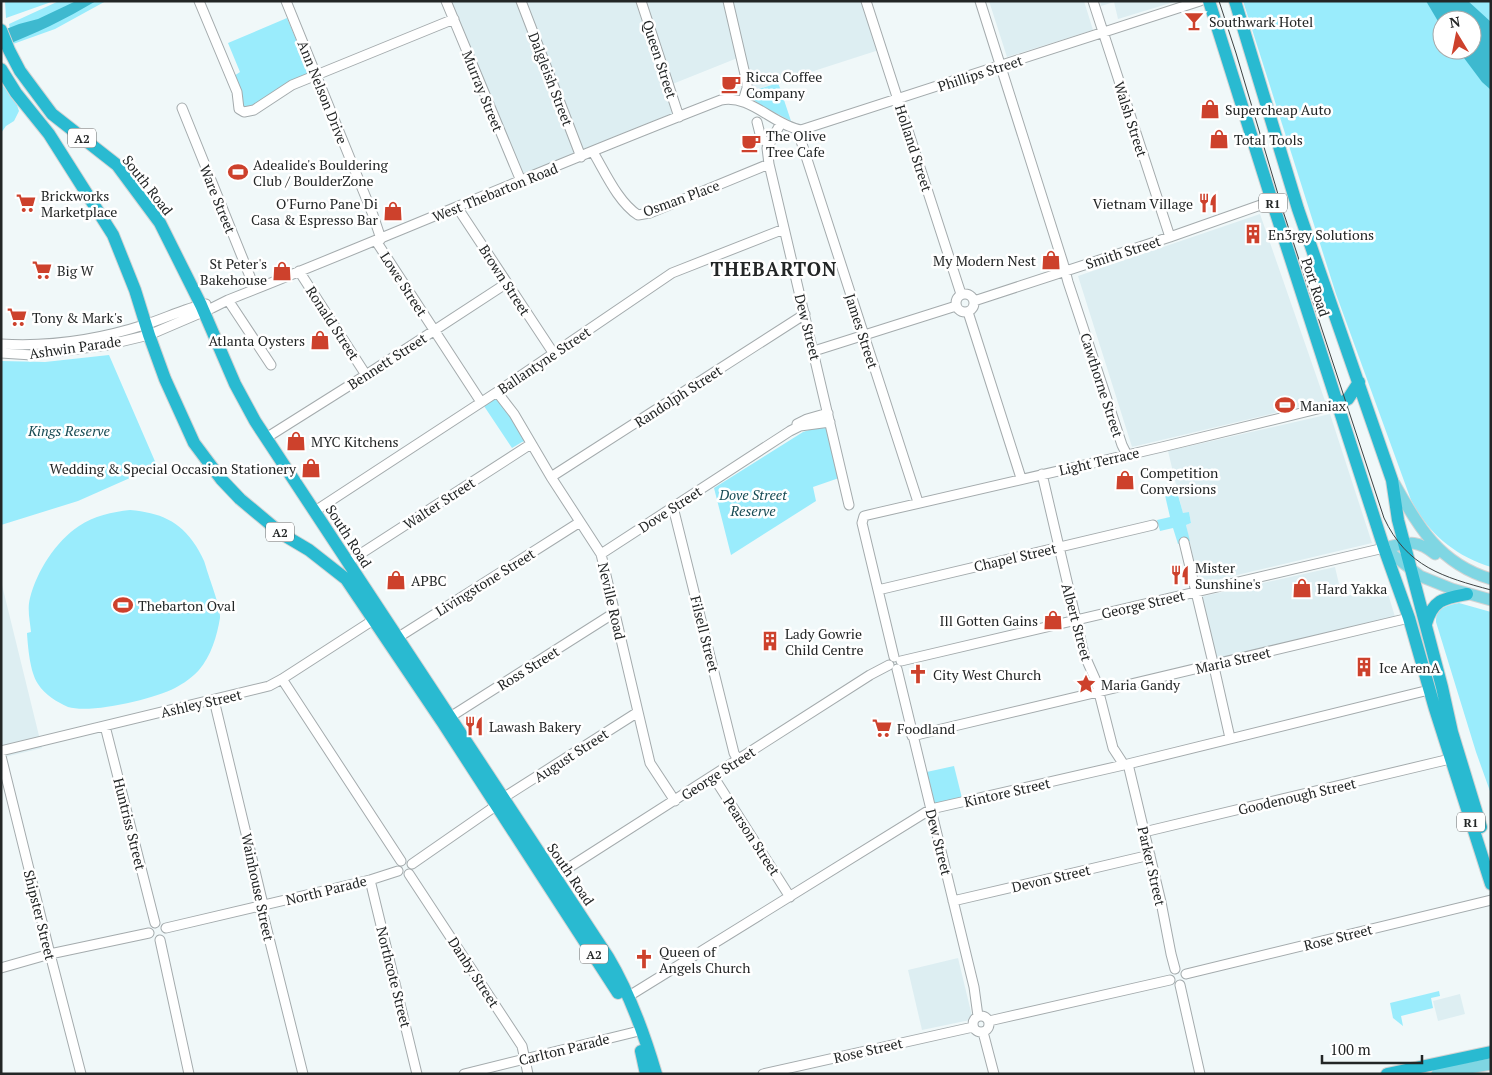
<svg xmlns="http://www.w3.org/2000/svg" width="1492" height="1075" viewBox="0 0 1492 1075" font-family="'PT Serif',serif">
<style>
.built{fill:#ddeef2}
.green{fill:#9aecfc;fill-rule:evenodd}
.water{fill:#3eb9cf}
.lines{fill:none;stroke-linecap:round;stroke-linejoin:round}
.minor-casing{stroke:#a4abad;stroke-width:11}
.major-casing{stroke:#d3d4d4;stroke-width:13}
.highway-casing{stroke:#d3d4d4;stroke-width:14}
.minor{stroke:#fff;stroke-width:9}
.major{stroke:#7fd6e3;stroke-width:11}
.highway{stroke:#29bad1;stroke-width:12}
.tram{stroke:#3e4242;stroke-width:1}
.labels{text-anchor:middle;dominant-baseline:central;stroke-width:5;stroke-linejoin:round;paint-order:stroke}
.shield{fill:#fff;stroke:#656767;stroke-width:1}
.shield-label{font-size:12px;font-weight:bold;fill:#232626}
.poi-label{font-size:14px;fill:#232626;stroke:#fff;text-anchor:start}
.street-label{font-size:14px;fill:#232626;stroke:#fff}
.park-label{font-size:14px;font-style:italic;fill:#174b54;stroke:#fff}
.district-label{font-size:19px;font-weight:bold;letter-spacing:1px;fill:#232626;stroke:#fff}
</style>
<rect width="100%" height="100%" fill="#f0f8f9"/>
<!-- built -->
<path class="built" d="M446 1H863L882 49 746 93 740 57 670 85 679 117 521 181Z
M989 1H1084L1093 30 1007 57Z
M1100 1H1177L1118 19 1114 2 1101 6Z
M1260 214 1325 401 1132 447 1078 276Z
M1330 414 1372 543 1199 584 1186 525 1191 523 1189 512 1183 514 1168 451Z
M1335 567 1342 597 1386 587 1396 620 1216 662 1200 597Z
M1 581 42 748 1 758Z
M958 958 972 1016 970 1020 922 1030 908 970Z
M1460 994 1465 1014 1438 1021 1433 1001Z"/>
<!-- green -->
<path class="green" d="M5 1H54L6 18Z
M59 1H106L55 29 13 44 9 24Z
M1243 1H1491V567C1455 556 1428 533 1411 500L1336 294ZM1442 20H1472V50H1442Z
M287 18 311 75 256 106 242 108 234 76 240 72 228 43Z
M1 83 17 105 19 111 14 121 6 126 1 133Z
M778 83 780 88 791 121 760 105 752 98V91Z
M109 355 157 466 78 501 1 525V361L45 362Z
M496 398 513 415 525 441 522 442 512 448 484 406Z
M827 424 839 478 813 487 816 501 731 555 714 488 803 432Z
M1176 488 1183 513 1189 512 1191 523 1186 525 1190 541 1178 544 1173 528 1160 531 1157 520 1170 517 1164 491Z
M130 510C160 513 179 520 196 546 200 553 204 559 206 567 209 578 221 608 220 618 217 636 211 656 199 670 194 676 183 684 175 688 154 699 91 714 68 707 57 702 45 695 38 684 30 672 28 648 27 633L31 632C30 621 27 609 30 598 37 571 56 541 79 526 94 516 112 512 130 510Z
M1459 603 1491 612V794L1476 752 1436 622C1436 607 1446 606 1459 603Z
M954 766 963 802 931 809 922 773Z
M1439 991 1440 996 1431 998 1433 1008 1401 1016 1403 1026 1393 1018 1390 1003Z"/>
<!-- water -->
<path class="water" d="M76 1H96C66 19 35 34 1 47V31L19 24 38 19Z
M1426 1H1468L1491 22V90L1482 82 1458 50H1472V20H1442V28Z"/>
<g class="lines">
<defs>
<path id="minor" d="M199 1 237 92 239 109 244 112 254 110 292 85 454 19
M286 1 373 215 381 239
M446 1 521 181
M521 1 581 157
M641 1 679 117
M728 1 747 83V88L743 101
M866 1 961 294
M980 1 1063 263 1068 282 1122 445 1127 455
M1093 1 1170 237
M182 108 255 289
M757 122 761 138 769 144
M781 123 767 148 769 164 849 505
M801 130V141L803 147 918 502
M593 152C605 172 618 202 638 215L650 213 769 164
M457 207 554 354
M376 241 481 402
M299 271 366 375
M956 303a9 9 0 1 1 18 0a9 9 0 1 1-18 0Z
M228 300 271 365
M974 301 1170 237 1272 201
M968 312 1021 478
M1 344C50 347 101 339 147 324 166 318 186 308 206 304
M814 351 956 306
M1 353 32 355 107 345 149 335 212 308 228 300C393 235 555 164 721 100 750 94 773 125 801 130L1200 1
M497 392 514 414 551 477 601 554 650 763 675 801
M797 424 807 419 828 413
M266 438 366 375 507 283
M1042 474 1084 654 1096 681 1113 748 1124 765
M551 477 805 314
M673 507 734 753 738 760
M315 511 497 392 672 273 784 229
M1184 542 1214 667 1230 738
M601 554 790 431 800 426 830 422
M348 562 531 444
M878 590 1153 525
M394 640 580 522
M894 657 862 523 864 516 868 515 1162 447 1338 404
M901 661 1384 548
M897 669 974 987 978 1016
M282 679 401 861
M214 700 261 896 262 900 261 906 303 1074
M447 719 614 613
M105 726 155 923
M912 736 1409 618
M1 751 269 686 282 679 378 617
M1 756 50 954 81 1074
M1128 764 1161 902 1171 954 1175 969
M713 776 790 897
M1144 832 1450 759
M412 864 497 805 503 798 638 712
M409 874 522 1046 528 1074
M551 879 870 675 889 665
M370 880 417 1074
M953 901 1150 855
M166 928 370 880 398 871
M160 940 189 1074
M1 968 50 954 149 933
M1186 974 1491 900
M1180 985 1200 1074
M629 996 931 809 1128 764 1429 690
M973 1024a8 8 0 1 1 16 0a8 8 0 1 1-16 0Z
M989 1021 1170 980
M983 1032 994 1074
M464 1074 635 1032
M763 1074 973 1027"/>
<path id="major" d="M1394 483C1418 527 1440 564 1491 579
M1384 548 1420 576 1452 589 1491 600
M1384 548C1408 543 1415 538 1435 554
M1437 1074 1491 1064"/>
<path id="highway" d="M1209 1 1272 201 1384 548 1409 618 1435 709 1491 884
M1235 1 1298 209 1392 480 1398 520 1442 687 1452 732 1481 827
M1 30 9 50 20 71 52 114 117 165 160 223 201 305 235 384 255 421 608 957C630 994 644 1033 656 1074
M1 69 16 93 49 134 113 235 135 290 149 335 165 379 194 443 221 479 240 499 282 534 309 550 346 579 443 723 618 993
M1338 404 1348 399 1359 382
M1426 624C1433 599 1445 598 1467 594
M641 1051 646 1074
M1387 1074 1491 1052"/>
</defs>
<!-- minor casing -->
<use href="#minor" class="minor-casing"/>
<!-- major casing -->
<use href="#major" class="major-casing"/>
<!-- highway casing -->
<use href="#highway" class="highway-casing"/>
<!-- minor -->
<use href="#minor" class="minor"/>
<!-- major -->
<use href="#major" class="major"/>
<!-- highway -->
<use href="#highway" class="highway"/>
<!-- tram -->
<path class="tram" d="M1219 1 1236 53 1283 211 1384 518C1407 567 1443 577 1491 590"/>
</g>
<!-- icons -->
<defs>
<symbol id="bar-bare" viewBox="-9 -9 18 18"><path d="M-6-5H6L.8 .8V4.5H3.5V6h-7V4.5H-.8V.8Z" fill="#cd412c" stroke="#fff" stroke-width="2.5" paint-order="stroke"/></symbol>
<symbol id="cafe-bare" viewBox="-9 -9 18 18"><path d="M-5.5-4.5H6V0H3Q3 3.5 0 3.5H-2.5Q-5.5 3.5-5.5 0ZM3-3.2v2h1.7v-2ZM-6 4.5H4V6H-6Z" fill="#cd412c" stroke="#fff" stroke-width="2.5" paint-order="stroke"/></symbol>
<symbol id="shop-bare" viewBox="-9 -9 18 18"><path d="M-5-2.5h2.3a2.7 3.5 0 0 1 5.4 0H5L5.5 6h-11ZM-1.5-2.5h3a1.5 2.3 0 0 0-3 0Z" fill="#cd412c" stroke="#fff" stroke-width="2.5" paint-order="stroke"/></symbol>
<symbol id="stadium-bare" viewBox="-9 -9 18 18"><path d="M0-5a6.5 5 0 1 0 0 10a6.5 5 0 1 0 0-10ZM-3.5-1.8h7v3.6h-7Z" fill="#cd412c" stroke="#fff" stroke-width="2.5" paint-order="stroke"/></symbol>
<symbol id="supermarket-bare" viewBox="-9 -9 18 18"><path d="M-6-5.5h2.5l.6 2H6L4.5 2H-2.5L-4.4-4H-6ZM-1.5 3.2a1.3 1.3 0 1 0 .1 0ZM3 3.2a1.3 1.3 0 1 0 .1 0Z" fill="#cd412c" stroke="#fff" stroke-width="2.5" paint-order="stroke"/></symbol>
<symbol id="restaurant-bare" viewBox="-9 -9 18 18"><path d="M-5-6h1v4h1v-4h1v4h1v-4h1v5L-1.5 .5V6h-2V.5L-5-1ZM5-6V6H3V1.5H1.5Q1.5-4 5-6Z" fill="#cd412c" stroke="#fff" stroke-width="2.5" paint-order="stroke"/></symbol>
<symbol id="building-bare" viewBox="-9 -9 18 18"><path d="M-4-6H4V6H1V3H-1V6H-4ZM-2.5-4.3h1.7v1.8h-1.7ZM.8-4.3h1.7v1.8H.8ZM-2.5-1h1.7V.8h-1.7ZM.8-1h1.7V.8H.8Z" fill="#cd412c" stroke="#fff" stroke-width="2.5" paint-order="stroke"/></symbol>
<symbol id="church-bare" viewBox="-9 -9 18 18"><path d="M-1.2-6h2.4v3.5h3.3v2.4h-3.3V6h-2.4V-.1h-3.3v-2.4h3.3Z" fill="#cd412c" stroke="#fff" stroke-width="2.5" paint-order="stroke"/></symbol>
<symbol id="sight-bare" viewBox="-9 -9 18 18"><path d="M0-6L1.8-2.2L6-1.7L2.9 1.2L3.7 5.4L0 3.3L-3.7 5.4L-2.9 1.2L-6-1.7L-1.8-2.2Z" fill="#cd412c" stroke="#fff" stroke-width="2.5" paint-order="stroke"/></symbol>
</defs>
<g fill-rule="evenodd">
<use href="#bar-bare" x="1180" y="7" width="28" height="28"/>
<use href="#cafe-bare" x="717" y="70" width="28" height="28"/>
<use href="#shop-bare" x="1196" y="95" width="28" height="28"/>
<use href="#shop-bare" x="1205" y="125" width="28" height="28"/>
<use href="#cafe-bare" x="737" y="129" width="28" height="28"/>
<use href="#stadium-bare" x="224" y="158" width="28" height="28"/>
<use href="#supermarket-bare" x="12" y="189" width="28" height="28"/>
<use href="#restaurant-bare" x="1194" y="189" width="28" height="28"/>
<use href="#shop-bare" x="379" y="197" width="28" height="28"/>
<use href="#building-bare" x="1239" y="220" width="28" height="28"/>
<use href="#shop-bare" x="1037" y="246" width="28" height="28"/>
<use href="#supermarket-bare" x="28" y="256" width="28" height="28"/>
<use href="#shop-bare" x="268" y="257" width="28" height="28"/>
<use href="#supermarket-bare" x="3" y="303" width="28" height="28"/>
<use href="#shop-bare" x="306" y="326" width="28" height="28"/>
<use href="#stadium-bare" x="1271" y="391" width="28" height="28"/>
<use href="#shop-bare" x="282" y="427" width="28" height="28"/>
<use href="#shop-bare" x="297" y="454" width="28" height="28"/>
<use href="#shop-bare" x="1111" y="466" width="28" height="28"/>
<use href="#restaurant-bare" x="1166" y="561" width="28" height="28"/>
<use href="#shop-bare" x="382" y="566" width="28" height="28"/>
<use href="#shop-bare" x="1288" y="574" width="28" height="28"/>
<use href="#stadium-bare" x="109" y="591" width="28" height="28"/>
<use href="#shop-bare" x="1039" y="606" width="28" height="28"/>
<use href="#building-bare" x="756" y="627" width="28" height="28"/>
<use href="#building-bare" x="1350" y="653" width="28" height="28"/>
<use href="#church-bare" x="904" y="660" width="28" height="28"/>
<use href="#sight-bare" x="1072" y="670" width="28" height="28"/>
<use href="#restaurant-bare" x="460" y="712" width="28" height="28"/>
<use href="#supermarket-bare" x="868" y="714" width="28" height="28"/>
<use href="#church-bare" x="630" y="945" width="28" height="28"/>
</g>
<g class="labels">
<!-- shield labels -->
<g class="shield">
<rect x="68" y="128.5" width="28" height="19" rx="4"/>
<rect x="1259" y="193.5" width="28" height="19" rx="4"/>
<rect x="266" y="522.5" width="28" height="19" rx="4"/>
<rect x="1457" y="812.5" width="28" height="19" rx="4"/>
<rect x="580" y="944.5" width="28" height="19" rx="4"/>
</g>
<g class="shield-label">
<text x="82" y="138">A2</text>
<text x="1273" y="203">R1</text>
<text x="280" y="532">A2</text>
<text x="1471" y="822">R1</text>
<text x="594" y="954">A2</text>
</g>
<!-- poi labels -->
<g class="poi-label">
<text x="1209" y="21">Southwark Hotel</text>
<text x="746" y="76">Ricca Coffee<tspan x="746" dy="16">Company</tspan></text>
<text x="1225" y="109">Supercheap Auto</text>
<text x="766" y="135">The Olive<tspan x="766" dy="16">Tree Cafe</tspan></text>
<text x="1234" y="139">Total Tools</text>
<text x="253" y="164">Adealide's Bouldering<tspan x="253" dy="16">Club / BoulderZone</tspan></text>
<text x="41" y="195">Brickworks<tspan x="41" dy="16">Marketplace</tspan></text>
<text x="378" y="203" text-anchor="end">O'Furno Pane Di<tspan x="378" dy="16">Casa &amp; Espresso Bar</tspan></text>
<text x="1193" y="203" text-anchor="end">Vietnam Village</text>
<text x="1268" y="234">En3rgy Solutions</text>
<text x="1036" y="260" text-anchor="end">My Modern Nest</text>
<text x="267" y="263" text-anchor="end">St Peter's<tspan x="267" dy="16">Bakehouse</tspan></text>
<text x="57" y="270">Big W</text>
<text x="32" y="317">Tony &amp; Mark's</text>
<text x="305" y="340" text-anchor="end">Atlanta Oysters</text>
<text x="1300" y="405">Maniax</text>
<text x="311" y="441">MYC Kitchens</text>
<text x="296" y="468" text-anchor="end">Wedding &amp; Special Occasion Stationery</text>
<text x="1140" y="472">Competition<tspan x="1140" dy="16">Conversions</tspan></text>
<text x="1195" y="567">Mister<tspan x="1195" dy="16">Sunshine's</tspan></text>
<text x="411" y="580">APBC</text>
<text x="1317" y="588">Hard Yakka</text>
<text x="138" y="605">Thebarton Oval</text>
<text x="1038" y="620" text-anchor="end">Ill Gotten Gains</text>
<text x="785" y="633">Lady Gowrie<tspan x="785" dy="16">Child Centre</tspan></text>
<text x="1379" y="667">Ice ArenA</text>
<text x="933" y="674">City West Church</text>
<text x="1101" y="684">Maria Gandy</text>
<text x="489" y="726">Lawash Bakery</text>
<text x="897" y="728">Foodland</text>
<text x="659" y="951">Queen of<tspan x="659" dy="16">Angels Church</tspan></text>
</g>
<!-- street labels -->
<g class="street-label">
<text transform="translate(660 59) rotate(72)">Queen Street</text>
<text transform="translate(980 73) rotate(-18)">Phillips Street</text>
<text transform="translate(551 79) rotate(69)">Dalgleish Street</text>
<text transform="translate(483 91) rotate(68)">Murray Street</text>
<text transform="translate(323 92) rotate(68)">Ann Nelson Drive</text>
<text transform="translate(1131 119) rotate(72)">Walsh Street</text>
<text transform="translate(914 148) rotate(72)">Holland Street</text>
<text transform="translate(148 185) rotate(52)">South Road</text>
<text transform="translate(495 192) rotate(-22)">West Thebarton Road</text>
<text transform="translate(681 198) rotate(-20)">Osman Place</text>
<text transform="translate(218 199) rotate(68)">Ware Street</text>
<text transform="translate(1123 252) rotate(-18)">Smith Street</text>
<text transform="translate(505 280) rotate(57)">Brown Street</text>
<text transform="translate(404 284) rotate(57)">Lowe Street</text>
<text transform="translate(1316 287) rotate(72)">Port Road</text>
<text transform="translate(333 323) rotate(57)">Ronald Street</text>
<text transform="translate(808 327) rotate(76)">Dew Street</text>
<text transform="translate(862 331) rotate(72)">James Street</text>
<text transform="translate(75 347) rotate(-8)">Ashwin Parade</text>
<text transform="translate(544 360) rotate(-34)">Ballantyne Street</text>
<text transform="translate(387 361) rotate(-33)">Bennett Street</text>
<text transform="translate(1102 385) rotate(72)">Cawthorne Street</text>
<text transform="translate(678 396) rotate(-33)">Randolph Street</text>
<text transform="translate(1099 461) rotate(-13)">Light Terrace</text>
<text transform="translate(439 503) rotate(-33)">Walter Street</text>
<text transform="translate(670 509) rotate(-33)">Dove Street</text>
<text transform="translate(349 536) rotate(57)">South Road</text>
<text transform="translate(1015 557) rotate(-13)">Chapel Street</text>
<text transform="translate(485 582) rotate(-32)">Livingstone Street</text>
<text transform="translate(612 601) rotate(77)">Neville Road</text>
<text transform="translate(1143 604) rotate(-13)">George Street</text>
<text transform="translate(1077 622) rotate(75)">Albert Street</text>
<text transform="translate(705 634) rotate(76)">Filsell Street</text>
<text transform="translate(1233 660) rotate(-13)">Maria Street</text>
<text transform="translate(528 668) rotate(-32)">Ross Street</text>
<text transform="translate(201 703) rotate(-13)">Ashley Street</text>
<text transform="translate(571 755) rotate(-33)">August Street</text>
<text transform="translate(718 773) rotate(-33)">George Street</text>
<text transform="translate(1007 792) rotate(-13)">Kintore Street</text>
<text transform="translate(1297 796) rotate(-13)">Goodenough Street</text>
<text transform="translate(130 824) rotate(76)">Huntriss Street</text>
<text transform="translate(752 836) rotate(57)">Pearson Street</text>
<text transform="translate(939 842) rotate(76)">Dew Street</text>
<text transform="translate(1152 866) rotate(77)">Parker Street</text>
<text transform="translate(571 874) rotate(56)">South Road</text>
<text transform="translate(1051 878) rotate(-13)">Devon Street</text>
<text transform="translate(258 887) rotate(78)">Wainhouse Street</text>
<text transform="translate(326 890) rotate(-14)">North Parade</text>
<text transform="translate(40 915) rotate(76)">Shipster Street</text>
<text transform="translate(1338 937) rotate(-14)">Rose Street</text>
<text transform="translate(474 972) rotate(57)">Danby Street</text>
<text transform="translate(394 977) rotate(76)">Northcote Street</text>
<text transform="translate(564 1049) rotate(-14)">Carlton Parade</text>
<text transform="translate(868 1050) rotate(-13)">Rose Street</text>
</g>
<!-- park labels -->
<g class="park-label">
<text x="69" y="430">Kings Reserve</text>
<text x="753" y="494">Dove Street<tspan x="753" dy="16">Reserve</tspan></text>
</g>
<!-- district labels -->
<g class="district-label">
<text x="774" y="268">THEBARTON</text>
</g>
</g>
<!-- border -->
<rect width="1492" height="1075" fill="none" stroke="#232626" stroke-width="5"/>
<!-- north arrow -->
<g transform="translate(1457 35) rotate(350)"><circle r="24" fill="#ffffff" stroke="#a7a8a8"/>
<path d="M0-4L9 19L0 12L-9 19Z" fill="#cd412c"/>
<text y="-8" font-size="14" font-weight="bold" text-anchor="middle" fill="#232626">N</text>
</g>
<!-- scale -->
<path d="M1322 1055v8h100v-8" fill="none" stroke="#232626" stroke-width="2.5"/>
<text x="1330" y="1055" font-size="15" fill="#232626" stroke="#ffffff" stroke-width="4" paint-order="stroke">100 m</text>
</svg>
